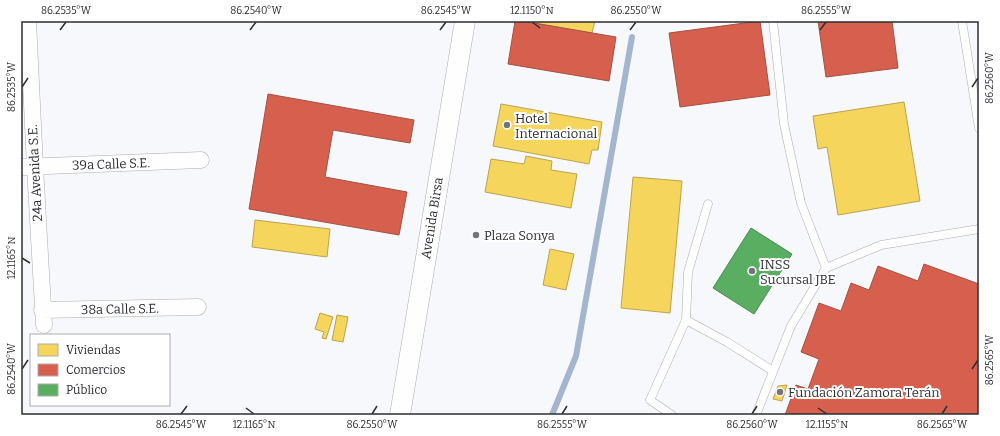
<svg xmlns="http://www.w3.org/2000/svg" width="1000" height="436" viewBox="0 0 1000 436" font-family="Bitter,serif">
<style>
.homes{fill:#f6d55c;stroke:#baa34f}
.shops{fill:#d6604d;stroke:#a35145}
.public{fill:#5aae61;stroke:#4c8853}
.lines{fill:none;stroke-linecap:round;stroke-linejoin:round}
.stream{stroke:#a4b6cf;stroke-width:6}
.service-casing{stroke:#abacaf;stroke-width:9}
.minor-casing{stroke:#abacaf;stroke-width:17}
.tertiary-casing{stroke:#abacaf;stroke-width:21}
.service{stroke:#fefefe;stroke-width:8}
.minor{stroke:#fefefe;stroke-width:16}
.tertiary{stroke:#fefefe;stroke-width:20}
.ticks{fill:none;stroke:#2d2e32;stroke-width:1.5}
.poi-dot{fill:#747578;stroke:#fff;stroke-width:1.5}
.labels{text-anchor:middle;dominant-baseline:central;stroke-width:4;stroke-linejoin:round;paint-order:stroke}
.poi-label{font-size:13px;fill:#2d2e32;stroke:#fff;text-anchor:start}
.street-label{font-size:13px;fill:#2d2e32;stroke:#fff}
.neatline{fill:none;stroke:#2d2e32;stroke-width:1.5}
.ticks-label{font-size:10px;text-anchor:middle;fill:#2d2e32}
</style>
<rect width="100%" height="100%" fill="#f7f8fb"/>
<!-- homes -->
<path class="homes" d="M522 21H595L592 33Z
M904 102 920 201 838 215 827 147 818 149 813 116Z
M501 104 602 122 598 150H592L589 164 493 146Z
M526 156 552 161 551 170 577 174 571 208 485 192 491 159 524 164Z
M633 177 682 181 670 313 621 308Z
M255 220 330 229 327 257 252 247Z
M550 249 574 254 566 290 543 285Z
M320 313 333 317 326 339 322 338 324 332 315 329Z
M337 315 348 317 343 342 332 340Z
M787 385 782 401 773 399 778 386Z"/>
<!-- shops -->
<path class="shops" d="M515 21H522L616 37 609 81 508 64Z
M760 21 770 95 680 107 669 33Z
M818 21H892L898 68 826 77Z
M268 94 414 120 410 143 333 130 325 177 407 192 399 235 249 209Z
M924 264 979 284V415H785L796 385 808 389 819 359 801 352 819 303 841 311 851 283 869 290 878 266 918 281Z"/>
<!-- public -->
<path class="public" d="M751 228 792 254 754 314 713 288Z"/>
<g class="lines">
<!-- stream -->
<path class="stream" d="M552 415 576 356 632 37"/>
<defs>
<path id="service" d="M773 21 784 124 801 203 826 268
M962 21 979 128
M686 320 727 342 773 371
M672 415 650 400 686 320 688 272 708 204
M756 415 791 326 826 268 881 245 979 229"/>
<path id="minor" d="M28 21 35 167 44 325
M21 167 201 160
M42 310 198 307"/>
<path id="tertiary" d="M400 415 465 21"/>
</defs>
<!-- service casing -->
<use href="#service" class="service-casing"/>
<!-- minor casing -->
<use href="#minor" class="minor-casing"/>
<!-- tertiary casing -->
<use href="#tertiary" class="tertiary-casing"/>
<!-- service -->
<use href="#service" class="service"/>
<!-- minor -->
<use href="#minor" class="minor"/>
<!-- tertiary -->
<use href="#tertiary" class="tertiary"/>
</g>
<!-- ticks -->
<path class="ticks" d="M532 22 540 28M60 30 66 22M250 30 256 22M440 30 446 22M630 30 636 22M820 30 826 22M22 87 28 78M972 87 978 78M22 258 30 263M22 369 28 360M972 369 978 360M246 408 254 414M818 408 827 414M181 414 187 406M372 414 377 406M562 414 567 406M752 414 757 406M942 414 947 406"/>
<!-- markers -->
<g class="poi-dot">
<circle cx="507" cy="125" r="4"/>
<circle cx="476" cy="235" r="4"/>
<circle cx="752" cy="271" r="4"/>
<circle cx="780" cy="392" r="4"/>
</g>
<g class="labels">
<!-- poi labels -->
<g class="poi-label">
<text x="515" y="118">Hotel<tspan x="515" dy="15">Internacional</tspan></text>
<text x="484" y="235">Plaza Sonya</text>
<text x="760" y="264">INSS<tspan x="760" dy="15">Sucursal JBE</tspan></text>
<text x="788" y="392">Fundación Zamora Terán</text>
</g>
<!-- street labels -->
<g class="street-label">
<text transform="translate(111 164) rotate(-2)">39a Calle S.E.</text>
<text transform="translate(35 173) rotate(-93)">24a Avenida S.E.</text>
<text transform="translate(432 218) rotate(-81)">Avenida Birsa</text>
<text transform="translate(120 309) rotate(-1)">38a Calle S.E.</text>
</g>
</g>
<!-- border -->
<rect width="1000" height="436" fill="none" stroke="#ffffff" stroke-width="44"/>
<!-- legend -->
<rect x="30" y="334" width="140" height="72" fill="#ffffff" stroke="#ababad"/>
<rect x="38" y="344" width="20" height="12" fill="#f6d55c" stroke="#ababad"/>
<text x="66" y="354" font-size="12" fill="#2d2e32">Viviendas</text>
<rect x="38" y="364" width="20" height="12" fill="#d6604d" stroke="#ababad"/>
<text x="66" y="374" font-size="12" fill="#2d2e32">Comercios</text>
<rect x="38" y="384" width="20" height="12" fill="#5aae61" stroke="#ababad"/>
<text x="66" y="394" font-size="12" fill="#2d2e32">Público</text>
<rect x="22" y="22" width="956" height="392" class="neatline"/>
<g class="ticks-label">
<text x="66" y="14">86.2535°W</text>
<text x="256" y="14">86.2540°W</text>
<text x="446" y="14">86.2545°W</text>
<text x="532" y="14">12.1150°N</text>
<text x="636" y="14">86.2550°W</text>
<text x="826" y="14">86.2555°W</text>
<text transform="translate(989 78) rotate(-90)" y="4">86.2560°W</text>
<text transform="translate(11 87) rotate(-90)" y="4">86.2535°W</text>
<text transform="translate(11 258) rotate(-90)" y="4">12.1165°N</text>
<text transform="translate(989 360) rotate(-90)" y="4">86.2565°W</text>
<text transform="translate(11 369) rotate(-90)" y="4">86.2540°W</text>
<text x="181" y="428">86.2545°W</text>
<text x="254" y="428">12.1165°N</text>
<text x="372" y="428">86.2550°W</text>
<text x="562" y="428">86.2555°W</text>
<text x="752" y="428">86.2560°W</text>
<text x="827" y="428">12.1155°N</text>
<text x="942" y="428">86.2565°W</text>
</g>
</svg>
